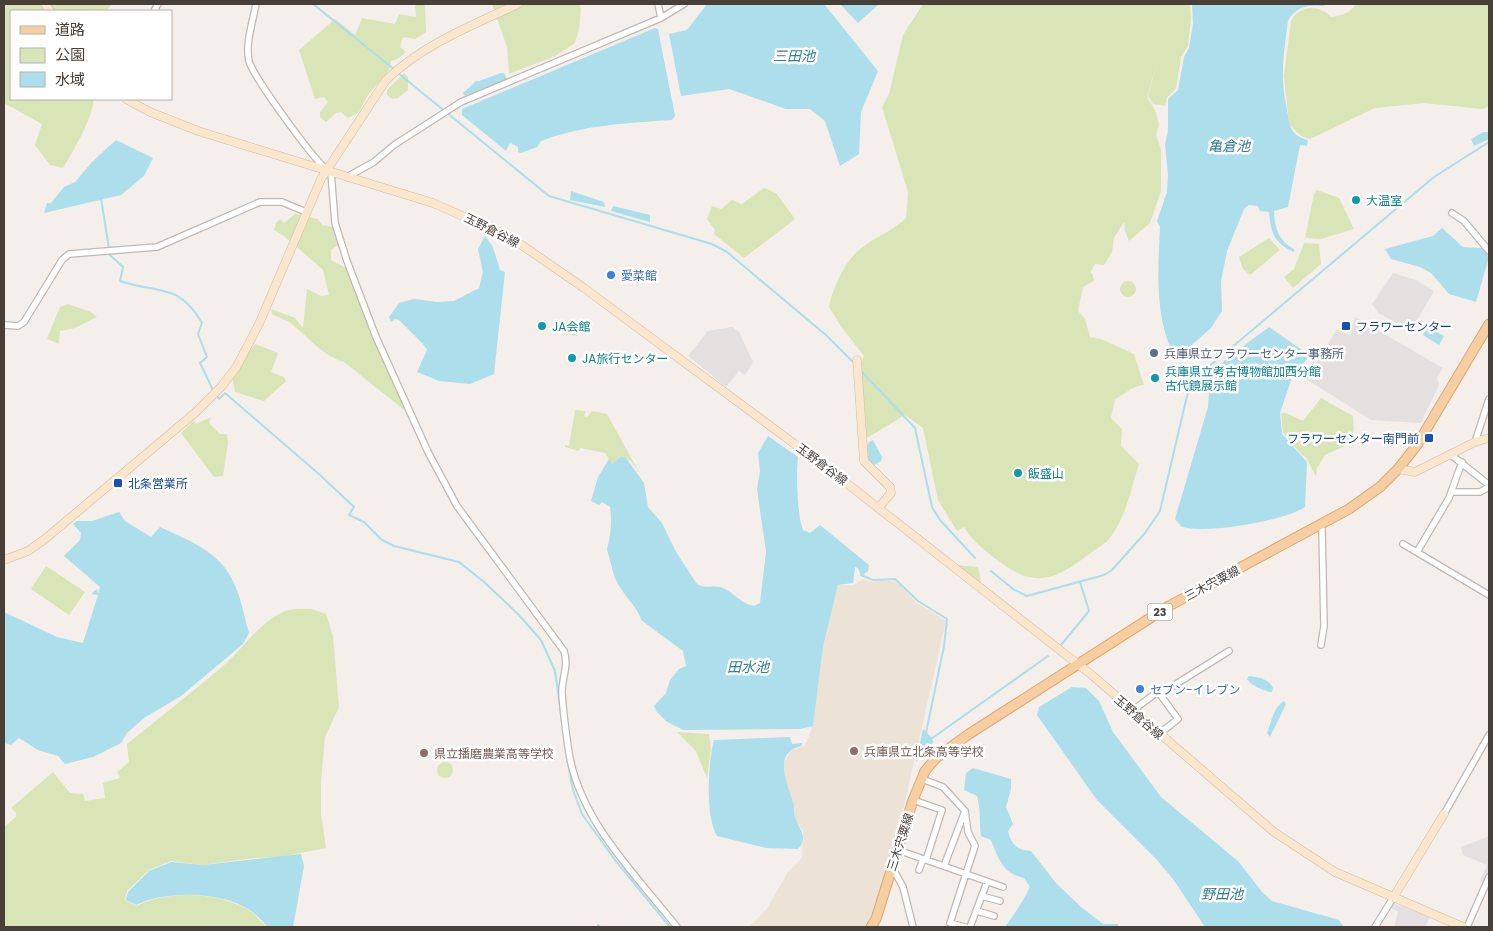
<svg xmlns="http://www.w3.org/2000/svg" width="1493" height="931" viewBox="0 0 1493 931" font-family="Poppins,'Noto Sans JP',sans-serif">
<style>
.education{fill:#ece2d6}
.green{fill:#d9e5b7}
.parking{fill:#e3e0df}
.water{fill:#acdeec}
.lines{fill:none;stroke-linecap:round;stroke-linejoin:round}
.stream{stroke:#acdeec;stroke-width:2}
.street-casing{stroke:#c2b8b1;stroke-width:8}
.secondary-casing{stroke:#d3bca0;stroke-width:9}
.primary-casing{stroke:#dca871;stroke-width:11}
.street{stroke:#fff;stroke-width:5.5}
.secondary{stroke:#fbe7ce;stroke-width:8}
.primary{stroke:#f7cea1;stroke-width:9}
.culture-dot{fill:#0f9aa8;stroke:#fff;stroke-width:2}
.shop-dot{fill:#3f7fe0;stroke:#fff;stroke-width:2}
.transit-dot{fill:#1a4fb4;stroke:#fff;stroke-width:2}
.service-dot{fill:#5c6f8a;stroke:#fff;stroke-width:2}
.education-dot{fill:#8d6e63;stroke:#fff;stroke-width:2}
.labels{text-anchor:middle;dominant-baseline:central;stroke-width:5;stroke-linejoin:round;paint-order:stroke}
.shield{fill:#fff;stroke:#7f7974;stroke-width:1}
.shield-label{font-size:11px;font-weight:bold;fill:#483f39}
.culture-label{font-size:12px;fill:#0d838f;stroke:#fff;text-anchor:start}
.street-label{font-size:12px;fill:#483f39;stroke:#fff}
.shop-label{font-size:12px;fill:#366cbe;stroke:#fff;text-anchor:start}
.transit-label{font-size:12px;fill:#164399;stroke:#fff;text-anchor:start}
.service-label{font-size:12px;fill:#4e5e75;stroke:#fff;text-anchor:start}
.education-label{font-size:12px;fill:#785e54;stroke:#fff;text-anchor:start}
.water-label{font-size:14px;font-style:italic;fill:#337f96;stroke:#fff}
</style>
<rect width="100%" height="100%" fill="#f4efeb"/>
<!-- education -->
<path class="education" d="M863 579 872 582 883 580 897 582 917 603 946 621 899 828 875 909 865 927H749L766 910 788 872 802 858 803 831 794 817 793 801 786 784 783 765 791 750 805 746 813 726 823 648 838 585H854Z"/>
<!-- green -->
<path class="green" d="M4 4H112L106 11H11V99H94C91 121 75 148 63 168L50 165 35 145 42 124 4 103Z
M415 4H425L426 32 415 39 403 37 400 47 406 52 399 58 391 61 389 70 368 95 359 112 348 118 341 112 336 113 326 122 320 117V112L328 102 324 97 315 99 299 50 335 19 355 35 362 18 395 24 399 14 416 17Z
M492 4H579L581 9 579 29 575 43 555 56 509 74 507 47Z
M923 4H1190L1191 19 1188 46 1181 57 1176 88 1167 98 1165 106 1153 104 1148 96 1157 63 1147 97 1156 112 1159 125 1156 135 1161 149V191L1150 223 1129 241 1125 231 1124 222 1114 238 1112 252 1104 265 1095 264 1090 272 1093 275 1094 281 1083 287 1078 311 1085 319 1090 337 1101 339 1134 354 1144 385C1131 386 1126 394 1115 399L1111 418 1122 429 1121 446 1139 464C1131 489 1126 518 1109 539 1103 546 1095 549 1088 555 1051 583 1032 588 993 557 982 548 971 539 964 527L957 531 938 500 923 428 905 415 867 438 858 370 864 356 840 325 829 307C834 284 846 257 867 244 881 234 894 230 906 218L908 192 882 107 889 94 903 35Z
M1356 4H1489V106L1483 109 1424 103 1375 108 1310 139 1301 136 1289 124 1284 76 1291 21C1300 4 1319 5 1331 17 1343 15 1349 14 1356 4Z
M404 73 408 77V90L398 98 392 99 387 95V90Z
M764 188 776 193 795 219 744 258 714 234 715 230 707 219 712 206 721 209 732 200 742 204Z
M1317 190 1339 198 1354 229 1321 239 1305 238 1314 194Z
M295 214 318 219 322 225 332 227 338 245 331 250V260L348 269 364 314 408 413 344 362C323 356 310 339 293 325 288 320 279 318 272 314L271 309 295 318 303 328 307 289 321 296 329 295 323 270 284 236 274 230 276 223 280 219 284 223Z
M1269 238 1280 250 1250 275 1243 269 1239 257Z
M1304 243 1319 244 1321 264 1293 288 1284 277 1294 269Z
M1120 289a8 8 0 1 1 16 0a8 8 0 1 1-16 0Z
M68 304 91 312 97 317 75 328 60 331 59 344 47 339 60 307Z
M565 320 579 328 577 336 564 334Z
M255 344 278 353 271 372 284 377 286 381 264 401 235 392 232 377Z
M1321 398 1353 416 1354 430 1345 446 1325 455 1317 468 1316 477 1306 457 1302 455 1283 433 1281 413H1286L1303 421Z
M575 410 586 411 584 416 587 417 592 411 607 414 639 472 631 461 622 456 612 464 605 453 581 448 578 451 565 447V445L569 446Z
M209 418H211L209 423 220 434H227L228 443 223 476 214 477 181 433 193 421 196 424Z
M956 565 978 567 982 587Z
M46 566 85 592 69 615 31 589Z
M312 609 326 614 333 636 339 707 325 737 321 781V814L326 848 281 857 254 858 202 865 171 861 149 870 127 891 125 900 136 906C169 890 217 891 250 911 256 915 261 922 267 927H4V827L16 817V813L11 808 53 772 70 793 83 794 85 801 105 798 103 783 119 778 120 776 117 772 129 762 127 744C159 718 191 693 223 666 242 650 263 617 289 610 296 608 305 609 312 609Z
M677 732 709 734 711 748 707 778 696 751Z
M437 770a8 8 0 1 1 16 0a8 8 0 1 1-16 0Z"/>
<!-- parking -->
<path class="parking" d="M1393 273 1416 280 1434 291 1411 331 1378 313 1372 304Z
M1355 317 1443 368 1437 378 1439 385 1421 423 1371 420 1306 379 1337 329 1350 336Z
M732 327 739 332 753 362 745 375 739 371 726 387 688 356 708 331Z
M1489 836V873L1484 883 1480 881 1487 865 1463 855 1461 847Z
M1393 903 1430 917 1425 927H1394L1398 912 1391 908Z"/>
<!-- water -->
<path class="water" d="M707 4H824L878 71 861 112 859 154 840 166 825 121 810 109H786L729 89 681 96 669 34 687 30Z
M840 4H879L858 23Z
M1192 4H1328L1323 6C1309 4 1295 7 1288 21 1284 52 1280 73 1286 105 1290 121 1287 135 1308 140L1307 146 1300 145 1288 207 1274 211C1275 229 1278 240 1294 249V252C1274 243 1271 233 1269 212L1260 211 1258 206 1249 205 1244 209 1227 251 1221 281 1222 311 1211 328 1176 359C1154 320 1158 270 1160 227L1157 221 1167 192 1168 175 1165 144 1168 131V99L1178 90 1184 57 1189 48 1193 24Z
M655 28 658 29 675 116 672 120C628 123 582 125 541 141L537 147 521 153 518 152V147L510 143 506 151 462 115V109Z
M501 73H504L507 79 465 96 463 93 476 81H479Z
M1483 132H1489V139L1474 146 1471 139Z
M116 140 153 158 144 176 121 195 44 213 47 203H51L64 187 75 182 92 162Z
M571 191 604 202 605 207 570 200Z
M613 206 650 215V222L611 211Z
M1442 228 1463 247 1482 248 1489 257 1476 302 1449 294 1431 273 1420 267 1391 259 1385 249 1433 236Z
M485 236 493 247 500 270 505 272 494 374 470 384 439 381 417 372 427 350 423 344 399 320 395 319 391 322 389 317 399 303 414 299 437 302 454 301 479 288 483 272 478 249Z
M1269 327 1308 354 1307 359 1292 377 1280 413 1282 434 1307 462 1305 507C1284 521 1206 534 1182 527L1175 519 1208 407 1210 377 1226 359Z
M1428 327 1444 336 1439 345 1423 335Z
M768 436 798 457C796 474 797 515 803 530L810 533 820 525 869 565 868 571 861 576 858 568 855 567 853 583 838 585 823 647 813 726 800 729 683 730 666 721 656 711 654 706 666 693 670 680 679 669 686 666 683 651 641 620C640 610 621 593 615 578 614 575 607 550 607 549 611 535 612 522 610 507L602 502 599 505 591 501 598 477 609 459 612 464 622 456 626 458 644 483 648 507 662 523 676 552 697 584C705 589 711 585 720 587 732 590 739 603 754 606L760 603 766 552 757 489 760 471 758 453Z
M873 440 882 457 881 461 874 465 866 459V449L869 442Z
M119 512 125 521 151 537 160 527C188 540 219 551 233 581 241 597 244 616 249 633L243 644 181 696 144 718 127 733 121 743 93 757 65 764 58 756 38 750 19 738 11 745 4 743V612L57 637 83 643 98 595 91 594 97 589 98 594 100 587 64 556 80 540 81 533 73 524 77 521H92Z
M1249 676C1259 677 1269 679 1273 688L1272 692C1266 692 1250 685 1247 679Z
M1072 687 1086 688 1099 701 1113 732 1161 797 1239 862 1262 892 1272 901 1339 920 1344 927H1205L1173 879 1156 859 1097 800 1037 715 1039 707Z
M1284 701 1286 704 1270 737 1267 733C1271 723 1274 706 1284 701Z
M923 729 932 738 933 743 916 762Z
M790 737 792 744 802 743V746C771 752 788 784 793 802 795 807 793 813 795 817 799 829 809 838 798 849L766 848 717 836C705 816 708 762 714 740Z
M973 768 1011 779V789L1006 807 1013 824 1008 831C1011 844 1018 851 1031 851L1056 883 1081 907 1103 924H1118V927H1005C1014 914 1023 902 1030 887L1024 878C1003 874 998 858 991 840L981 836C979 821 981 810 977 796L964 790 966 773Z
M301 854 304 866 293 927H268C263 922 257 915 251 911 222 891 166 890 136 905L126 900 128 892 149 871 171 862 203 865Z"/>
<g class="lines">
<!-- stream -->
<path class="stream" d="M313 4 395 70
M398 73 549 196 712 244 727 252 827 336 854 363
M101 198 110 255 123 267 120 281C158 294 178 282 202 323L198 334 207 357 200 363 214 392
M860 370 915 428 932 507 940 520 975 558
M217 396 219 399 225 393 320 475 354 507 349 515 364 522 382 540 394 546 459 562 484 582 518 614 541 640 555 671 565 741
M991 571 1013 589 1027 596 1104 575 1112 570 1145 533 1160 511 1187 396 1193 380 1434 177 1489 142
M861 575 873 580 895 579 918 601 947 619 944 646 926 733
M1061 645 1089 611 1080 582
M931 739 1048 656
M566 753 573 790 582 814 615 860 670 927
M598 925 600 927"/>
<defs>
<path id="street" d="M256 4C253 21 245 44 249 61 254 78 311 156 326 169
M658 4 661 18
M154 11 158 4
M331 172 335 223 347 261 376 337 428 452 457 506 564 651C569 666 562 677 562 692 563 713 566 733 569 753 580 821 636 875 677 927
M347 177 374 162 394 145 461 102 661 18 684 4
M1452 213 1464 221 1489 251
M4 325 18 326 24 322 62 260 69 254 157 247 260 202H282L306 212
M1475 442 1489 399
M1450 454 1489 485
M1451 492H1480L1489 487
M1320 525 1322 529 1324 626 1321 645
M1403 544 1489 595
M1417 552 1449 498 1462 462
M1159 693 1178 719 1159 734
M1132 711 1156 693 1160 694 1229 651
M922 779 943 787 965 811 968 832 975 846 950 923 965 927
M913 800 942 810 926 860
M1444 814 1489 735
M898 850 1003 887
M944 866 965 811
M892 867 903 887 913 927
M919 870 923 859
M982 896 1000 901
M977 911 994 916
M970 927 987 882
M1375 927 1393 898
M1467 927 1489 877"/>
<path id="secondary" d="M45 4 50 11
M126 99 150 112 198 131 433 203 510 237 584 288 831 471 1093 676 1274 832 1335 872 1463 927
M857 360 864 461 890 487 891 493 881 505
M1398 469 1415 472 1475 442 1489 438
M4 560 28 551 45 539 196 412 222 386 237 366 259 324 321 179 386 80C422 45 473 25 518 4
M1393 898 1444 814"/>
<path id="primary" d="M871 927 876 919 913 800 925 771 936 758 969 734 1169 606 1349 509 1380 487 1398 469 1417 445 1489 324"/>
</defs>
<!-- street casing -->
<use href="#street" class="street-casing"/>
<!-- secondary casing -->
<use href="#secondary" class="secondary-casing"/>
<!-- primary casing -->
<use href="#primary" class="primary-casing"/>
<!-- street -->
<use href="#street" class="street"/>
<!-- secondary -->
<use href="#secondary" class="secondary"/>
<!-- primary -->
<use href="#primary" class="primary"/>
</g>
<!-- markers -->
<g class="culture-dot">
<circle cx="1356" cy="200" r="5"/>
<circle cx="542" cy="326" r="5"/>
<circle cx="572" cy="358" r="5"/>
<circle cx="1155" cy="378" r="5"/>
<circle cx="1018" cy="473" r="5"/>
</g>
<g class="shop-dot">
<circle cx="611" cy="275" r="5"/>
<circle cx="1140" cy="689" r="5"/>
</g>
<g class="transit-dot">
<rect x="1341" y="321" width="10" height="10" rx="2.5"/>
<rect x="1424" y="433" width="10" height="10" rx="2.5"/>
<rect x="113" y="478" width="10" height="10" rx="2.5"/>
</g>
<circle class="service-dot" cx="1154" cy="353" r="5"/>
<g class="education-dot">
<circle cx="854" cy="751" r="5"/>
<circle cx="424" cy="753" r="5"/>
</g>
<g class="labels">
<!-- shield labels -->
<rect class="shield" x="1147.5" y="603.5" width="25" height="17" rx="4"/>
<g class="shield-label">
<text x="1160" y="612">23</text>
</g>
<!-- culture labels -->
<g class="culture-label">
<text x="1366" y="200">大温室</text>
<text x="552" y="326">JA会館</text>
<text x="582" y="358">JA旅行センター</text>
<text x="1165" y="371">兵庫県立考古博物館加西分館<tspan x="1165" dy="14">古代鏡展示館</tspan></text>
<text x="1028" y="473">飯盛山</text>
</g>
<!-- street labels -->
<g class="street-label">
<text transform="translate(492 230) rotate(27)">玉野倉谷線</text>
<text transform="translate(822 464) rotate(37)">玉野倉谷線</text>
<text transform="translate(1212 583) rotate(-28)">三木宍粟線</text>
<text transform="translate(1139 717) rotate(41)">玉野倉谷線</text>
<text transform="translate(900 842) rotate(-72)">三木宍粟線</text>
</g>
<!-- shop labels -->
<g class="shop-label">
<text x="621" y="275">愛菜館</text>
<text x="1150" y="689">セブン-イレブン</text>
</g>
<!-- transit labels -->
<g class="transit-label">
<text x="1356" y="326">フラワーセンター</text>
<text x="1419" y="438" text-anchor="end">フラワーセンター南門前</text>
<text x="128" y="483">北条営業所</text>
</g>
<!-- service labels -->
<g class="service-label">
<text x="1164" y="353">兵庫県立フラワーセンター事務所</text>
</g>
<!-- education labels -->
<g class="education-label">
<text x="864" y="751">兵庫県立北条高等学校</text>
<text x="434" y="753">県立播磨農業高等学校</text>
</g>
<!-- water labels -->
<g class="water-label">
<text x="794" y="56">三田池</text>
<text x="1229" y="146">亀倉池</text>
<text x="748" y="667">田水池</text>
<text x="1222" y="894">野田池</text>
</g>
</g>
<!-- border -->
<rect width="1493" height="931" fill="none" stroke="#483f39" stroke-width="10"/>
<!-- legend -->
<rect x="10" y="10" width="162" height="90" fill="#ffffff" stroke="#b6b2b0"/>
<rect x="20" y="26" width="25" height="8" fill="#f7cea1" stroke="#b6b2b0"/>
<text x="55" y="35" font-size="15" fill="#483f39">道路</text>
<rect x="20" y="48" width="25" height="15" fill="#d9e5b7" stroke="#b6b2b0"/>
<text x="55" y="60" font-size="15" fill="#483f39">公園</text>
<rect x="20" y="72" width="25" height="15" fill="#acdeec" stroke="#b6b2b0"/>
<text x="55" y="85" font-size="15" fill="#483f39">水域</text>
</svg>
